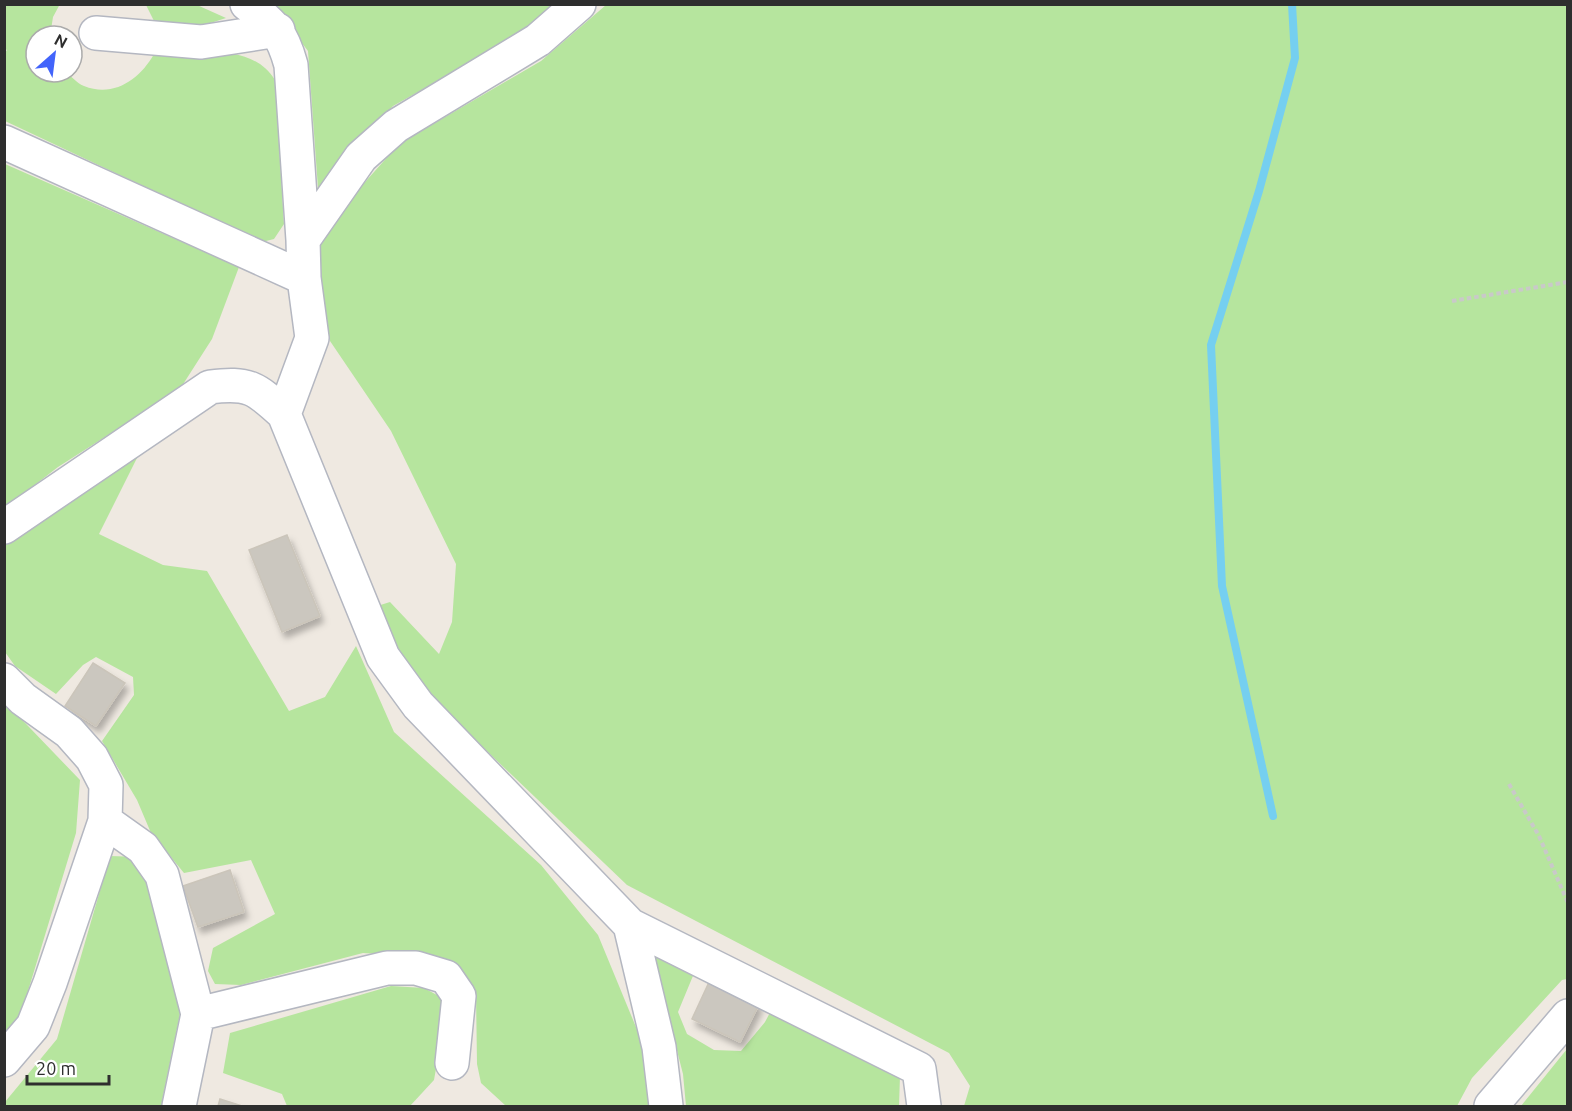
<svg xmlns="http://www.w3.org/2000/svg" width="1572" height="1111" viewBox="0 0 1572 1111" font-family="Ubuntu,sans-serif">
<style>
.green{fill:#b6e59e}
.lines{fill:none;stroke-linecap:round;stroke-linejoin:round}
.stream{stroke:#75cff0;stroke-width:8}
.building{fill:#cbc7bf;stroke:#cbc5ba;stroke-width:1.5;filter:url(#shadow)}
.minor-casing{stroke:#b4b7c1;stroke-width:36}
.path{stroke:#c9c9c9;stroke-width:4;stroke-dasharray:4.5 3;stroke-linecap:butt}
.minor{stroke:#fff;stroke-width:33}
</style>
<defs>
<filter id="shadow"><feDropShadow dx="3.5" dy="6" stdDeviation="3" flood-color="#0004"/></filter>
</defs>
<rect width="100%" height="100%" fill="#efe9e1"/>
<!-- green -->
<path class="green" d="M60 4 53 17 50 36H36V72C43 72 58 69 65 72 71 75 76 83 84 86 114 98 140 79 154 54 193 53 251 41 275 80L284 224 274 239 262 242 5 121 4 54 7 50 5 49V5Z
M146 5H197L226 18 189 30 154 21Z
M273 5H560L550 18 393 106 318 188 308 51Z
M606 5H1567V979L1562 980 1472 1078 1457 1106H964L970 1086 949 1053 627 885 447 713 413 673 374 607 390 602 439 654 452 622 456 564 391 431 330 341 313 258 341 209 399 144 541 61Z
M5 164 239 267 212 339 180 389 58 467 5 508Z
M145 442 99 534 163 565 207 571 289 711 325 697 356 646 394 732 541 865 598 935 638 1032 655 1106H506L481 1083 477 1064 476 994 457 969 425 957 363 953 241 985 215 984 208 971 213 948 275 914 251 860 184 873 151 833 137 800 102 741 134 695 133 677 96 657 83 665 56 694 15 666 5 652 4 540Z
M5 702 80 780 76 833 18 1024 5 1039Z
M110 856 140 857 156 898 180 1014 161 1106H5V1102L57 1039Z
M651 949 695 971 678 1012 687 1034 714 1050 741 1051 765 1022 774 1005 900 1076 899 1106H686L683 1074Z
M391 986 424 988 448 1001 434 1080 410 1106H287L282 1094 223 1073 230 1033Z
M1567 1049V1106H1521Z"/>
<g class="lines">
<!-- stream -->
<path class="stream" d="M1273 816 1222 586 1211 345 1259 191 1295 58 1292 4"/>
</g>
<!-- building -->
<path class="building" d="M287 535 320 616 282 632 249 550Z
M93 663 125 683 96 726 65 706Z
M230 870 244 912 198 927 183 886Z
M710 980 759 1004 740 1042 692 1019Z
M220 1099 242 1106H218Z"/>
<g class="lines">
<defs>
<path id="minor" d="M247 4C273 24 282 32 291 65L303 240
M96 33 201 42 278 30
M4 142 304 278 312 338 284 414 383 657 418 705 630 925 659 1047 666 1106
M304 278 303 240 361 157 396 126 538 40 579 4
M4 527 210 387C249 382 256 388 284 414
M4 680 23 699 69 732 92 758 106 785 105 821 50 983 33 1026 4 1060
M105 821 143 848 162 875 198 1014 179 1106
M630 925 919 1069 924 1106
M198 1014 387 968H416L446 977 459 996 452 1063
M1491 1106 1568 1016"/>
</defs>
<!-- minor casing -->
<use href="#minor" class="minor-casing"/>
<!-- path -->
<path class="path" d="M1452 301 1568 282
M1509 784 1539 836 1568 903"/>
<!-- minor -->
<use href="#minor" class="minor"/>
</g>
<!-- border -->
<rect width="1572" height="1111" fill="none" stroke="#2e2e2e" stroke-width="12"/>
<!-- north arrow -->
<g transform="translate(54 54) rotate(28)"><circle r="28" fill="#ffffff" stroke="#ababab" stroke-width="1.5"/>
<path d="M0-4.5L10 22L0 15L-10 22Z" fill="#4264fb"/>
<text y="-9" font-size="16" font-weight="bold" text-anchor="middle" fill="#2e2e2e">N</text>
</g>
<!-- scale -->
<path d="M27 1075v9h82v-9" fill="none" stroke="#2e2e2e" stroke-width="3"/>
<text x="36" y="1075" font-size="18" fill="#2e2e2e" stroke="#ffffff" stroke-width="4.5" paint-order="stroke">20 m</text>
</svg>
